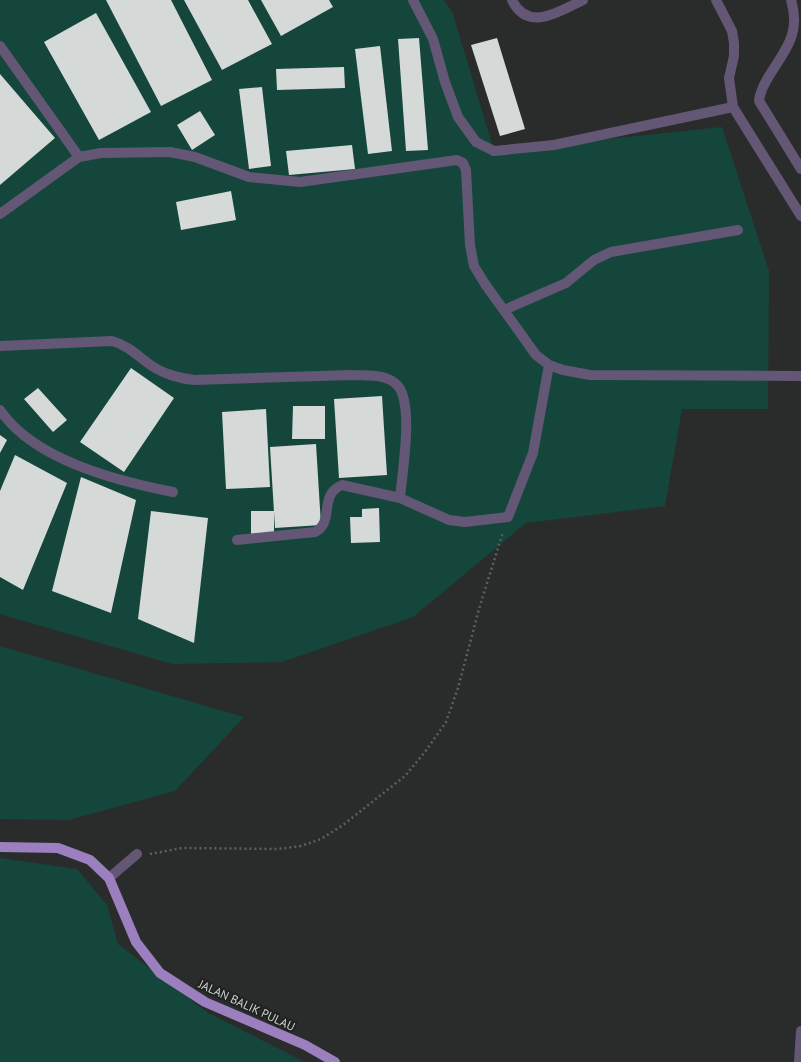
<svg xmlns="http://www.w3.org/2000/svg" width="801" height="1062" viewBox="0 0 801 1062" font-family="'PT Sans',sans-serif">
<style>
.green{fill:#15463c}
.building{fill:#d5d9d8}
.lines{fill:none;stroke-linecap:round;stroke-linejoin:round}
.path{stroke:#5d605f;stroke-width:2.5;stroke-dasharray:2 3;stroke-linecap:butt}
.minor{stroke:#645675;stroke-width:10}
.major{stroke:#9c7fbe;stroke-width:10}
.labels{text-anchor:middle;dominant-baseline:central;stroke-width:4;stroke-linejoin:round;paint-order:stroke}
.street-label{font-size:12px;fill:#d1d3d2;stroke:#1f2221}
</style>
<rect width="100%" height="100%" fill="#292c2b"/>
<!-- green -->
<path class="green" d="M0 0H444L453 14 494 151 722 127 769 271 768 409H682L665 506 526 523 413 617 282 662 172 664 0 614Z
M0 646 244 717 175 791 69 820 0 819Z
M0 858 77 869 107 905 118 944 208 1013 305 1062H0Z"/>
<!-- building -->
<path class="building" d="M106 0H171L212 80 161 106Z
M184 0H248L272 44 222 70Z
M261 0H329L333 7 281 36Z
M96 13 151 112 99 140 44 42Z
M419 38 428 150 406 151 398 39Z
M497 38 525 129 500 136 471 45Z
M380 46 392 151 368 154 355 49Z
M344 67 345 88 277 90 276 69Z
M0 74 55 138 0 185Z
M262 87 271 166 249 169 239 89Z
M200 111 215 135 192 150 177 125Z
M352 145 355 169 289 175 286 151Z
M231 191 236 220 181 230 176 202Z
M131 368 174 398 124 472 80 442Z
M38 388 67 420 53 432 24 399Z
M382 396 387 475 339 478 334 399Z
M293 406H325V439H292Z
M266 409 270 487 226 489 222 412Z
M0 435 7 440 0 453Z
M316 444 321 525 275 528 270 447Z
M15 455 67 483 23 590 0 577V491Z
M81 477 136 500 111 613 52 591Z
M379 508 380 542 351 543 350 517H362V509Z
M151 511 208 518 194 643 138 619Z
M251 511H274V533L251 534Z"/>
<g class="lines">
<!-- path -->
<path class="path" d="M150 854 182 848 278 849 301 846 321 839 343 825 405 776 425 752 446 722 458 688 479 609 503 532"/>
<!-- minor -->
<path class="minor" d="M413 0 433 39 445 82 458 117 476 142 494 151 554 145 733 107
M512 0C528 33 560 11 583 0
M716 0 732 31 734 43V56L729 78 733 107 801 216
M791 0C801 33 786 49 769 76 764 84 760 91 759 101L801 169
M0 46 79 157
M0 214 79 157 101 153 170 152 195 157 249 177 300 182 457 160 463 163 466 170 470 245 474 266 485 284 536 355 549 365 563 370 590 375 801 376
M504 310 566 283 594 260 611 252 738 230
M0 346 112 341C128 345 139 357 152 366 164 374 181 379 195 380L352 375C367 376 387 373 398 386 414 405 402 474 400 498
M0 410C34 460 117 481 173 492
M237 540 315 532C335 522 318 495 342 485L400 498 449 520 465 522 508 517 533 453 549 365
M109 878 137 854
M799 1062 801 1031"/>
<!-- major -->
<path class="major" d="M0 847 58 848 90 860 109 878 136 942 160 973 205 1002 305 1045 335 1062"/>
</g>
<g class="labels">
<!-- street labels -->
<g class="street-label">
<text transform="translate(247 1005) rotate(25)">JALAN BALIK PULAU</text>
</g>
</g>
</svg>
